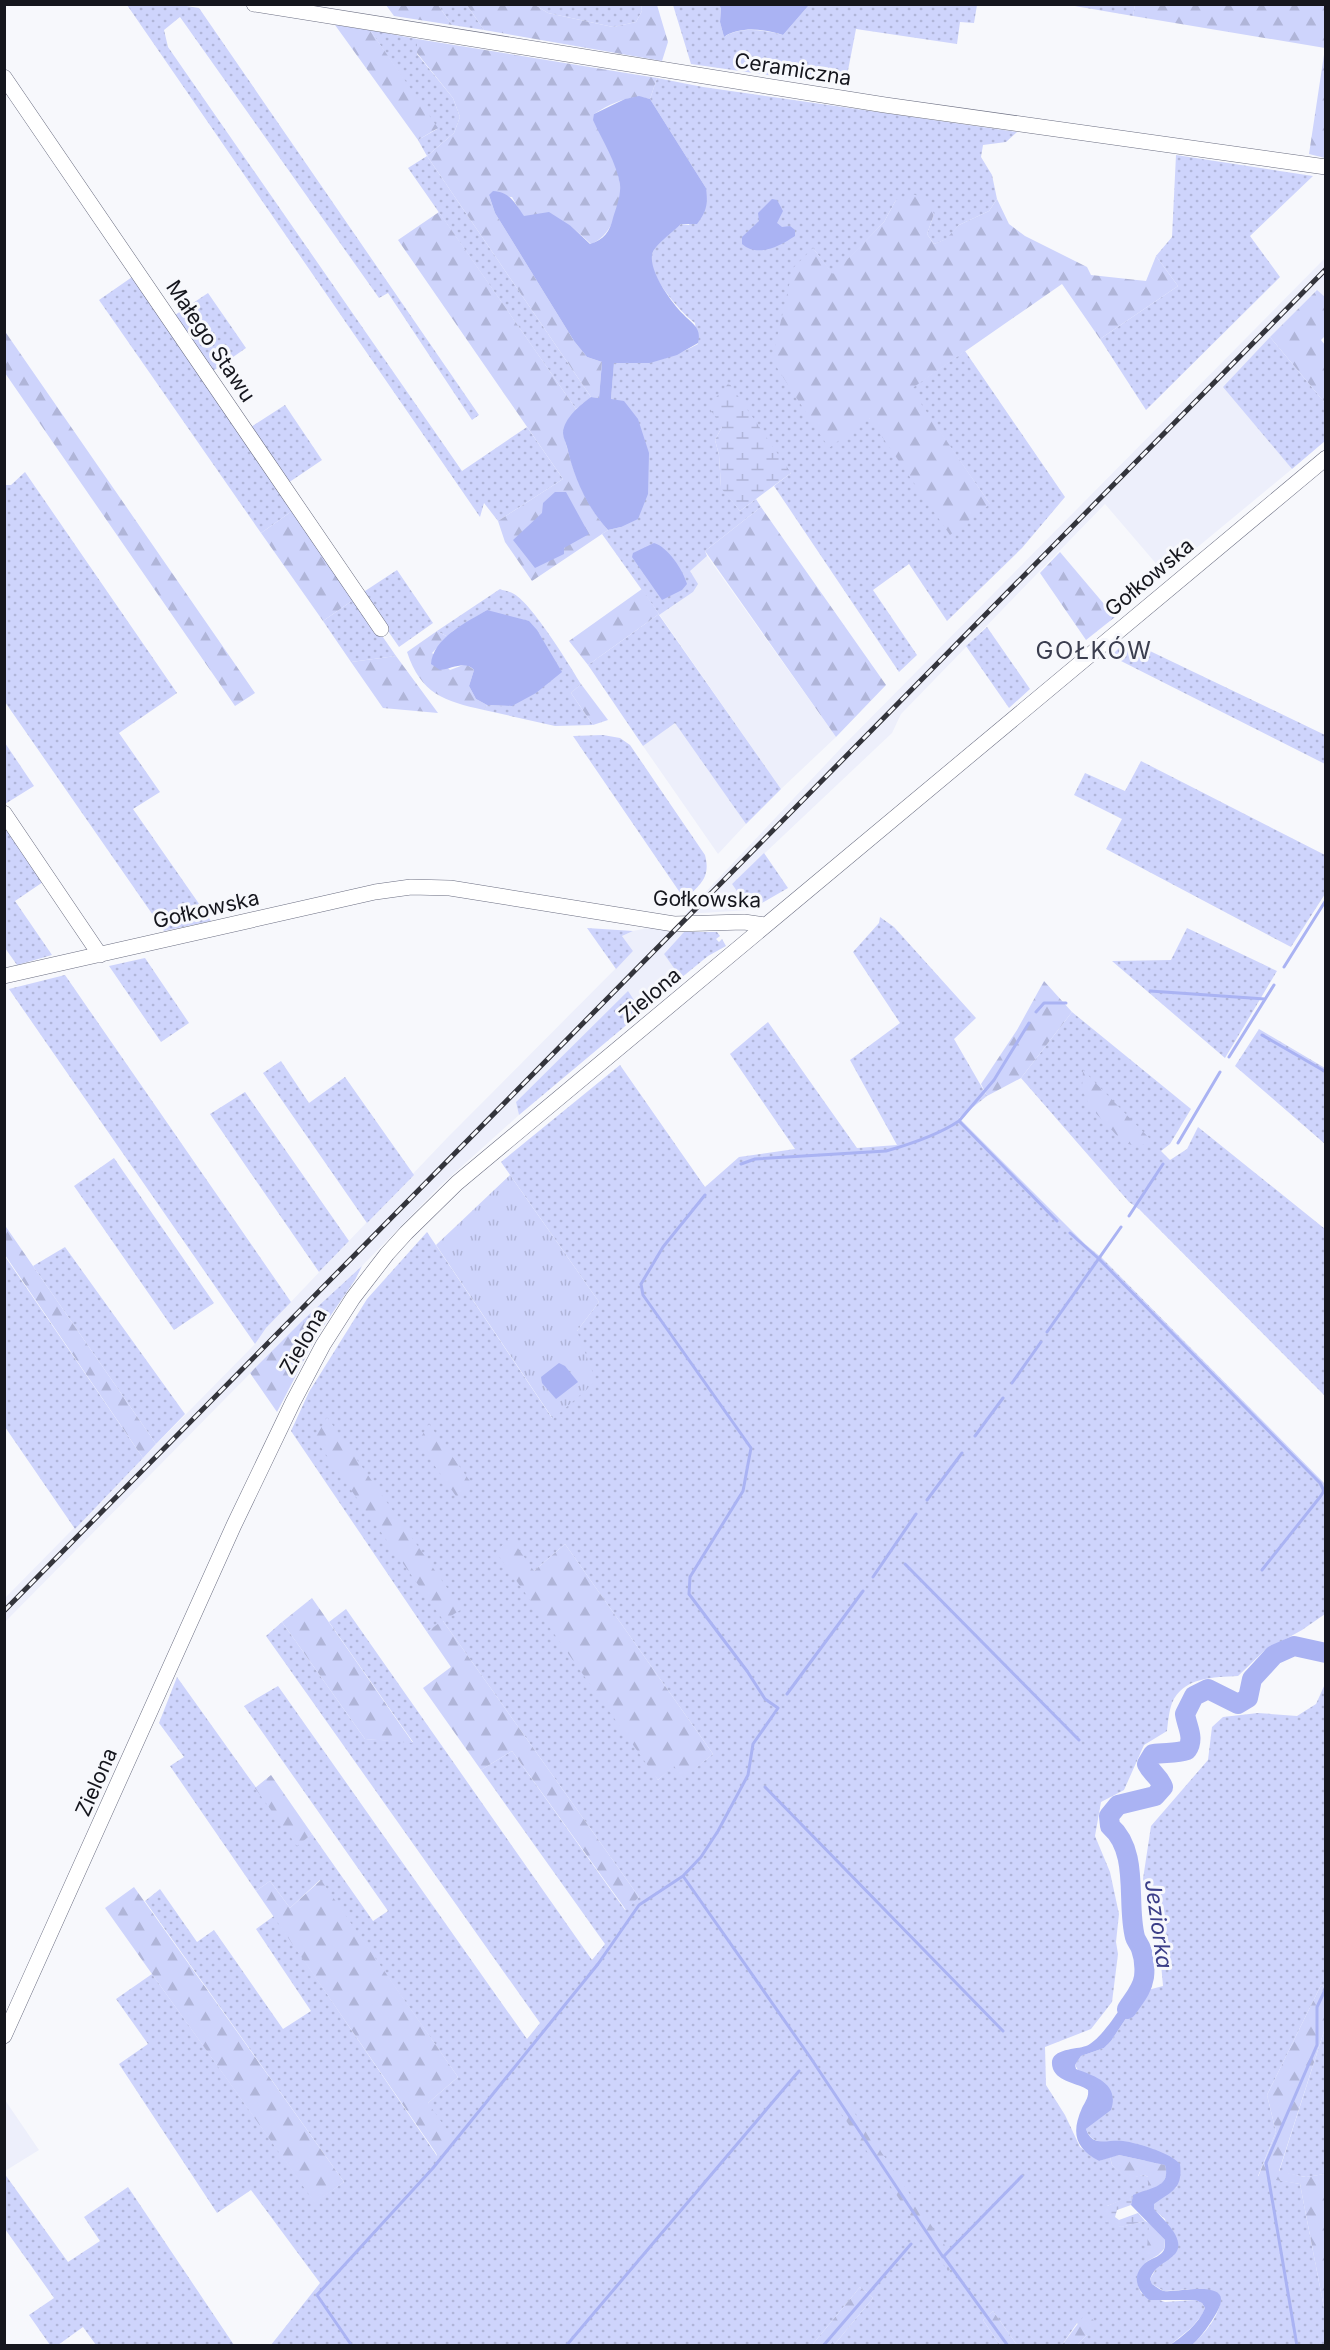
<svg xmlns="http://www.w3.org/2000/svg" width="1330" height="2350" viewBox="0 0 1330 2350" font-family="Inter,sans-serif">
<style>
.built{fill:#edeffb}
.grass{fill:url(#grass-dots);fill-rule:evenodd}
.forest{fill:url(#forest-firs)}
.wetland{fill:url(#wetland-marsh)}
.park{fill:url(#park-tufts)}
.water{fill:#aab3f3}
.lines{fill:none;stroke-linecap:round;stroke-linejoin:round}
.stream{stroke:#aab3f3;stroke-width:3}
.river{stroke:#aab3f3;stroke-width:20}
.minor-casing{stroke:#6a6d80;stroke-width:16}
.minor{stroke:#fff;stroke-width:15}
.rail-casing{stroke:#33343b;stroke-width:5}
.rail{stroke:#f7f8fc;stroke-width:3;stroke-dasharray:9;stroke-linecap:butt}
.labels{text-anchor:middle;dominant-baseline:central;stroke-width:6;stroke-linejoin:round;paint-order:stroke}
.street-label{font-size:21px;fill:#15161d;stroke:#f7f8fc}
.water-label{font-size:22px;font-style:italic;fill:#3b3e88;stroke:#f7f8fc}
.quarter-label{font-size:24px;letter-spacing:1.5px;fill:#3b3e4f;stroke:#f7f8fc}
</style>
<defs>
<pattern id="grass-dots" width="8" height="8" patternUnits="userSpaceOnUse" patternTransform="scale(1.5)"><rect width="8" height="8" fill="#ced4fc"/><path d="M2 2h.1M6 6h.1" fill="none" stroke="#b0b5d8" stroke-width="1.8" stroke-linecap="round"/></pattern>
<pattern id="forest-firs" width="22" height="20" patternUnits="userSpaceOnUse" patternTransform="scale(1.5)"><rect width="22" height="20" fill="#ced4fc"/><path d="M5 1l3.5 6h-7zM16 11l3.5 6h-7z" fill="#b0b5d8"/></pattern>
<pattern id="wetland-marsh" width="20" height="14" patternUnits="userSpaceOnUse" patternTransform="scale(1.5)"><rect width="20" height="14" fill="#ced4fc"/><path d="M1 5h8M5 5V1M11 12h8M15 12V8" fill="none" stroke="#b0b5d8"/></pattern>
<pattern id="park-tufts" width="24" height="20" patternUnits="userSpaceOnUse" patternTransform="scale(1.5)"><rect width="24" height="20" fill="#ced4fc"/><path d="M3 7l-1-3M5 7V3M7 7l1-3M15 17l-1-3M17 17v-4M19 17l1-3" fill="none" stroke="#b0b5d8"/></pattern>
</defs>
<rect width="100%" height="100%" fill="#f7f8fc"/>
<!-- built -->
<path class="built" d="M1325 258V297L1316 290 1224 387 1292 469 1165 574 1105 504 901 714 892 733 732 884 750 910 685 914 842 747Z
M707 556 836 737 781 789 659 614 693 592 689 571Z
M675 722 746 824 718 854 643 746Z
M648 928H668L684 932 664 954 683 980 642 1012 628 992 516 1102 519 1115 440 1186 362 1266 302 1321 5 1622V1598L255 1344 266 1328 447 1138 633 951 622 936 633 931Z
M5 2100 39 2150 5 2171H4Z"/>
<!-- grass -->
<path class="grass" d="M127 5H180L199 8 479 415 472 420 388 293 379 298 180 17 164 30 168 47 462 471 527 427 563 479 498 521 484 503 480 517Z
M438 5H467L484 30 452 25Z
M535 5H641L642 11 636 22 613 27 548 13Z
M673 5H719L721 7 720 22 724 37C740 26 766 30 783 35L809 5H977L974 23 960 22 957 44 856 29 845 86 691 64Z
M1069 5H1135L1133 16Z
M370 30 417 39V54L453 98 460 117 454 133 427 156 591 397 576 409 408 168 427 156 418 140 437 129Z
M657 78 703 87 1017 132 1006 142 983 145 981 157 992 175 997 199 989 211 959 225 947 239 934 244 927 234 934 214 896 200 884 222 833 275 813 248 869 418 990 504 910 389 965 351 1065 497 1022 548 947 621 909 564 873 590 917 655 899 672 774 486 791 473 722 427 715 440 719 455 721 487 740 511 756 499 761 507 705 551 707 556 690 571 698 584 693 592 659 615 781 789 746 824 675 723 643 746 588 665 659 614 602 534 608 530 621 527 611 399 614 362C651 363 666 361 698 344L695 323C682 314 649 276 651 259 652 245 672 232 681 224L689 225 706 188 650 99Z
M1176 155 1313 176 1250 236 1280 277 1146 410 1100 339 1178 286 1156 256 1172 237Z
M135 275 295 509 261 533 99 300Z
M208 293 246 348 213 371 175 315Z
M1270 337 1325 403V441L1292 469 1223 387Z
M285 405 322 460 288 483 251 427Z
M25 472 177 693 119 733 160 792 133 809 211 921 164 931 5 702V485H11Z
M397 570 433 623 399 647 362 593Z
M500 589C504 591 510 591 514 594 532 604 569 664 581 684L571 693 593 725 555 726 484 710 487 705 512 706 487 610 453 631 448 637 437 631Z
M356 598 396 656 351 662 323 621Z
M987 627 1030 689 1009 708 966 646Z
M1127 640 1325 735V764L1117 659 1114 653Z
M603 735 620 738 630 745 705 855C711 878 700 884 685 900L573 736Z
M5 743 34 786 5 804H4Z
M1141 761 1325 855V894L1291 947 1106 849 1122 819 1074 795 1085 773 1125 791Z
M4 826 43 882 15 901 52 955 17 965 5 948Z
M764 853 788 888 750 910 732 884Z
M880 917 894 927 976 1018 954 1039 987 1096 959 1118 1085 1244 1102 1258 1325 1484V1614L1302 1630 1264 1651 1238 1676C1214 1677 1183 1677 1172 1703 1169 1711 1168 1722 1167 1731L1144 1745 1124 1790 1101 1802 1095 1836 1110 1872 1119 1914 1116 1942 1118 1954 1112 2002 1091 2029 1045 2047 1046 2085 1065 2115 1080 2147 1099 2161 1110 2157 1112 2165 1127 2178 1144 2175 1148 2177V2190L1107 2206 1120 2227 1145 2221 1149 2223C1149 2234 1151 2252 1146 2262 1139 2277 1133 2275 1141 2293L1165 2302 1195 2300 1202 2303 1205 2308 1202 2315 1191 2328 1170 2345H1077L1087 2335 1077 2323 1062 2345H1017L993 2311 983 2320 1000 2345H834L873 2298 860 2287 812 2345H271L320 2283 251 2190 217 2213 119 2064 148 2044 116 1999 152 1974 315 2202 344 2182 145 1901 160 1889 197 1942 214 1930 283 2029 311 2011 256 1929 274 1916 437 2156 428 2103 458 2077 320 1880 290 1908 270 1881 256 1891 170 1766 184 1757 159 1723 177 1677 297 1845 312 1834 373 1921 388 1911 244 1706 278 1686 527 2039 540 2023 266 1636 282 1622 365 1739 413 1742 329 1622 346 1609 592 1960 605 1944 481 1770 512 1751 625 1910 639 1897 443 1621 427 1632 291 1431 309 1392 367 1299 427 1232 552 1418 577 1331 599 1302 501 1162 620 1065 705 1187 739 1157 795 1149 730 1054 768 1022 857 1148 897 1145 850 1060 900 1023 853 952 879 923ZM565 1544 713 1754 683 1778 674 1765 658 1780 534 1571Z
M587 928 633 931 622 936 633 951 616 969Z
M1187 928 1277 971 1225 1058 1112 961 1171 960Z
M684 932H717L720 936 716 939 719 942 722 939 726 946 708 956 681 978 664 954Z
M145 958 189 1023 161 1042 109 966Z
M65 975 291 1302 266 1328 255 1344 9 989Z
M628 991 642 1012 519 1115 516 1102Z
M1072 1012 1191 1109 1170 1144 1161 1151 1170 1160 1187 1149 1198 1127 1325 1229V1396L1139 1209 1129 1202 1021 1078Z
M1259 1029 1325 1068V1144L1235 1066Z
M281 1061 309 1103 345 1077 414 1175 367 1223 263 1073Z
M245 1092 349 1241 319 1272 210 1114Z
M114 1158 214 1303 174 1330 74 1186Z
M65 1247 185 1414 156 1444 33 1266Z
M4 1255 143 1458 75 1529 5 1427Z
M362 1266 355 1280 316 1337 302 1321Z
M1325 1684V1987L1321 1985 1267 2095 1276 2132 1258 2176 1300 2184 1325 2313V2345H1192C1205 2333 1219 2317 1221 2299L1194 2289 1164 2291 1152 2284 1150 2279 1158 2266 1174 2255 1165 2219 1153 2209 1154 2203 1177 2187 1122 2141C1108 2142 1092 2146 1086 2129L1105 2114 1075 2065 1081 2056 1104 2048 1111 2041 1144 1991 1163 1986 1158 1930 1143 1879 1151 1826 1208 1760 1212 1727 1223 1717 1258 1713 1297 1716 1316 1704Z
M1325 2028V2174L1306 2177 1279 2172Z
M4 2173 68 2262 100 2241 84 2217 128 2187 234 2345H96L83 2327 58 2345H50L29 2315 54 2298 5 2229Z"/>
<!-- forest -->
<path class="forest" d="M386 5H438L452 25 394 16Z
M467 5H535L548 13 613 27 636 22 642 11 641 5H657L668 42 662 61 484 30Z
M1135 5H1325V158L1309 154 1325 48 1133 16Z
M335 25 370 30 438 128 418 140Z
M417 39 657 78 650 99C630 94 612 103 594 114 603 136 617 161 620 185 622 206 611 237 591 244L571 226 523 216 512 197 489 195 495 213 574 341 587 357 602 362 599 398 591 397 427 156 454 133 460 117 453 98 417 53Z
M912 194 928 199 934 214 927 234 934 244 946 239 959 225 989 211 997 199 1009 224 1025 236 1087 267 1091 275 1146 281 1156 256 1178 286 1100 339 1062 284 911 389 990 504 950 535 869 418 829 448 772 360 793 268 813 248 833 274 884 222 896 200Z
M439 212 576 409 563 433C572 468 583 502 608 530L532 581 505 542 498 521 563 479 398 240Z
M1317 290 1325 297V336L1321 340 1325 345V403L1270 337Z
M4 330 255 693 235 706 5 373Z
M761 507 886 685 836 737 705 551Z
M295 509 356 598 323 621 261 533Z
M1060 552 1115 617 1086 640 1040 573Z
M642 589 659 614 588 665 569 641Z
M437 631 448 637 432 653 450 670 466 664 474 670 469 686 476 699 487 705 484 710C444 701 421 694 407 652Z
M396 656 438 713 383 708 351 662Z
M581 684 608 720 593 725 571 693Z
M1044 981 1072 1012 1021 1078 987 1096 981 1084 1017 1030Z
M1083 1070 1153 1142 1137 1146 1124 1143 1090 1107 1082 1089Z
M4 1224 156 1444 143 1458 5 1255Z
M302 1321 316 1337 277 1412 250 1373Z
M327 1417 462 1609 443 1621 639 1897 626 1910 512 1751 481 1770 423 1688 451 1667 427 1632 443 1620 315 1439Z
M429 1424 472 1484 458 1499 418 1442Z
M510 1537 534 1571 565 1544 713 1754 683 1779 674 1766 658 1780 496 1552Z
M312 1598 413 1743 365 1739 282 1622Z
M271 1775 312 1834 297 1846 255 1788Z
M321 1880 458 2077 428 2103 453 2138 438 2156 256 1891 270 1881 290 1908Z
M134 1887 344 2182 315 2203 105 1908Z
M1321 1985 1325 1987V2028L1279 2171 1305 2177 1325 2174V2313L1300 2184 1258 2177 1276 2132 1267 2095Z
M834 2083 957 2263 948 2271 826 2091Z
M1119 2155 1165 2165C1169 2180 1161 2187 1148 2190V2177L1144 2175 1127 2179 1112 2165 1110 2157Z
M1149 2223 1165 2240 1164 2249 1158 2255 1146 2262Z
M860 2287 873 2298 834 2345H812Z
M993 2311 1017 2345H1000L983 2320Z
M1086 2313 1094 2321 1087 2335 1077 2345H1062Z"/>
<!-- wetland -->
<path class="wetland" d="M729 383 791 473 740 511 721 488 719 455 715 440 722 427 708 406Z
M1133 2195 1131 2205 1117 2210 1115 2217 1119 2220 1138 2213 1145 2221 1121 2227 1106 2224 1103 2214 1107 2206Z"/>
<!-- park -->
<path class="park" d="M510 1175 599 1302 577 1331 596 1381 553 1419 436 1245Z"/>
<!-- water -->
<path class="water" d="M719 5H809L783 35C766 29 739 26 724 37L720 22 721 8Z
M639 96 650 99 706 188C708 204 707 211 697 224H681C673 232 661 240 654 250 644 265 671 302 683 314 692 324 702 327 698 343L677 355 650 363H614L611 399 624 401 638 419 649 453 648 494 638 519 621 527 608 530C586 506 574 477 567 447 566 443 563 437 563 433 564 418 580 405 591 397L599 398 602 362 587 357 574 341 495 213 489 195 493 191C510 192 515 203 524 216L549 212 571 226 590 244C604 240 610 231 613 218 616 208 621 196 620 185 617 163 602 140 593 120L594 114 625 99Z
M772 199 777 200 783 211 777 223 782 227 790 226 795 230V236C780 246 758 258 742 244V237L759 221 758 213Z
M555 492H566L589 534 564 548V554L535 568 513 540 542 513 543 503Z
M654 543C668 547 683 570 687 584L682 590 662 600 632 557 633 553Z
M487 610 529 621 537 630 562 672 536 693 512 706 487 705 476 699 469 686 474 670C465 660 452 669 440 670L431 664C433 638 467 622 487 610Z
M559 1363 565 1366 578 1382 556 1399 542 1383 541 1377Z
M1135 1985 1144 1991 1111 2041 1104 2048 1081 2056 1075 2065 1076 2069C1095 2076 1120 2084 1111 2110L1086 2129C1092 2148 1108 2139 1123 2141 1138 2143 1171 2153 1180 2164 1183 2189 1172 2191 1154 2204V2209C1162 2219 1190 2241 1173 2256 1164 2264 1155 2266 1150 2279L1152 2284C1156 2287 1160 2290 1164 2291 1179 2293 1237 2277 1217 2312 1210 2324 1202 2336 1192 2345H1170C1183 2336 1199 2324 1205 2308L1202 2303 1195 2300H1149C1135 2289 1131 2273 1148 2261 1153 2258 1161 2256 1164 2250 1165 2248 1165 2242 1165 2240L1131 2205 1133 2195C1148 2188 1172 2188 1165 2165L1119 2155 1099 2161C1075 2148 1071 2133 1082 2108 1085 2102 1089 2097 1088 2090 1078 2083 1058 2082 1053 2069 1046 2048 1075 2050 1086 2046 1102 2040 1126 2000 1135 1985Z"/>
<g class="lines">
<!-- stream -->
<path class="stream" d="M1284 967 1326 900
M1150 991 1265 999
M1036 1012 1044 1003H1066
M1262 1035 1326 1072
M1229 1057 1274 985
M959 1121 994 1080 1029 1023
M1178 1143 1220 1072
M741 1164 755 1159 886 1151C911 1144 938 1135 959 1121L1057 1221
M705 1195 663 1247 641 1284 643 1295 751 1448 743 1491 690 1577 689 1594 747 1671 765 1699 778 1708 753 1744 748 1775 718 1831 701 1857 683 1876 810 2057 943 2257 1022 2176
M1129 1216 1163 1164
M1070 1233 1099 1259 1320 1483 1324 1491 1320 1497 1262 1570
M1047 1332 1121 1227
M1012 1383 1041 1342
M975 1436 1003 1398
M927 1500 962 1453
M905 1564 1079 1740
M873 1577 916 1514
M787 1694 863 1591
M765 1787 1003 2031
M944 2257 1008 2346
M352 2346 317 2295 433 2168 598 1964 639 1905 683 1876
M566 2346 799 2071
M823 2346 911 2244
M1297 2346 1266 2163 1317 2045V2007L1326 1988"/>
<!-- river -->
<path class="river" d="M1127 2009C1134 1998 1142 1990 1144 1977 1145 1968 1144 1957 1141 1949 1140 1945 1136 1941 1135 1937 1126 1903 1140 1852 1110 1826L1109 1816 1118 1805 1155 1796 1163 1787C1159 1776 1152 1774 1147 1764L1153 1754C1165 1752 1176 1754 1187 1750 1195 1738 1187 1727 1185 1714L1194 1696 1208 1689 1238 1704 1248 1698 1252 1679 1274 1655 1294 1646 1326 1653"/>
<defs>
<path id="minor" d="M254 4 885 105 1326 167
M4 77 381 629
M4 813 100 955
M4 976 375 892 411 887 450 888 674 924 744 922 766 925
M4 2036 234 1525 293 1402 323 1345 353 1298 387 1254 406 1233 457 1183 1326 458"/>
</defs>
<!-- minor casing -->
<use href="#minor" class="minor-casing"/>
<!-- minor -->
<use href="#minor" class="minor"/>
<defs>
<path id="rail" d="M4 1611 1326 269"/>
</defs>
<!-- rail casing -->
<use href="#rail" class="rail-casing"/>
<!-- rail -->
<use href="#rail" class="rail"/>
</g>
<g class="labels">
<!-- street labels -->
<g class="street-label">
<text transform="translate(793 69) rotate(9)">Ceramiczna</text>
<text transform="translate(211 341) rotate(56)">Małego Stawu</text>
<text transform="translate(1149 577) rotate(-40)">Gołkowska</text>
<text transform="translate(707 899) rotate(1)">Gołkowska</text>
<text transform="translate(206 909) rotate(-13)">Gołkowska</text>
<text transform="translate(650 995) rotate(-40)">Zielona</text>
<text transform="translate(303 1341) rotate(-60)">Zielona</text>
<text transform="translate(96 1782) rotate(-66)">Zielona</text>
</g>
<!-- water labels -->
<g class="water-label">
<text transform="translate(1159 1924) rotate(82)">Jeziorka</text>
</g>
<!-- quarter labels -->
<g class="quarter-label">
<text x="1094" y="650">GOŁKÓW</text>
</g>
</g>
<!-- border -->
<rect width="1330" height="2350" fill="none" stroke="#15161d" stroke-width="12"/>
</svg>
